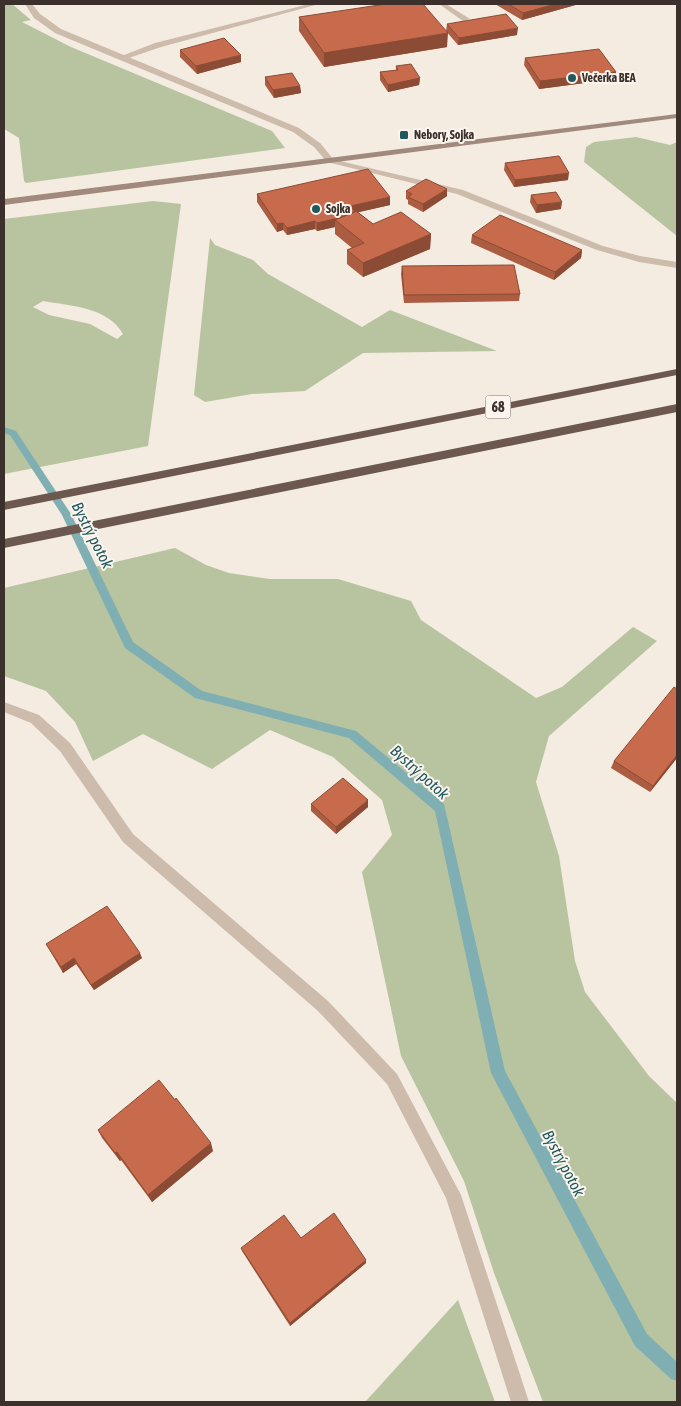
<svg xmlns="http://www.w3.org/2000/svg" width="681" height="1406" viewBox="0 0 681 1406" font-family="'Asap Condensed',sans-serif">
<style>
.green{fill:#b8c4a0;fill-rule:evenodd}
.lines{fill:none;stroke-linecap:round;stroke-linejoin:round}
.stream{fill:#7fafb2;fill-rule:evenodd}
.service{fill:#cdbbac;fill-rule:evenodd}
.minor{fill:#cdbbac;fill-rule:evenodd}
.secondary{fill:#a18a7d;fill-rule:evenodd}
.trunk{fill:#6c584f;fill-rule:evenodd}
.wall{fill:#ab5c41}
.shaded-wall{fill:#8b4b35}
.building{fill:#c76b4c;stroke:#8b4b35}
.poi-dot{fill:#1f595e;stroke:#fbf5ee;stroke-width:2}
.labels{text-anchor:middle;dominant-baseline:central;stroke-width:4;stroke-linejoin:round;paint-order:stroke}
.far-poi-label{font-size:12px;font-weight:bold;fill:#3b302b;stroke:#fbf5ee;text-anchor:start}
.shield{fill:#fbf5ee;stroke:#756b66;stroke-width:1}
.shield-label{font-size:14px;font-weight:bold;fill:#3b302b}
.water-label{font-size:16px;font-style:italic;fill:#1f595e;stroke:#fbf5ee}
</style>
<rect width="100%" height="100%" fill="#f4ebe1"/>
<!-- green -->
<path class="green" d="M4 4H12L31 20 22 22 71 47 272 131 285 148 26 183 24 181 19 138 4 129Z
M636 137 670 145 677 142V236L584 162 586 147 594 142Z
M153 201 181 204 148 446 4 474V219ZM43 301C71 306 108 307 123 334L117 339 90 324 49 315 33 307Z
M210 238 215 245 253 260 268 274 362 327 390 310 497 351 363 353 305 391 252 394 205 402 194 395Z
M175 548 206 565 229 573 270 579H338L411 601 421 620 536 698 562 687 633 627 657 641 549 736 536 782 559 856 575 961 585 992 649 1076 677 1103V1402H543L494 1273 464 1181 401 1056 362 872 392 835 382 800 333 757 270 730 212 769 143 734 93 761 75 722 46 691 4 676V588Z
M458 1300 495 1402H365Z"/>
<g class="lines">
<!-- stream -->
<path class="stream" d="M4 427 16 431 71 514 133 642 202 691 356 731 444 804 505 1071 647 1334 677 1362V1381L671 1379 635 1346 491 1073 435 811 349 738 195 698 125 648 62 515 10 435 4 433Z"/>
<!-- service -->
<path class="service" d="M309 4H319L161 47 126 59 119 57 155 43Z
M439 4H446L470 19 463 21Z
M327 158 463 190 603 246 640 256 677 262V268L639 262 597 250 457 194 327 162Z"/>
<!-- minor -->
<path class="minor" d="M25 4H32L40 14 61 29 299 128 320 143 334 160 327 162 314 147 293 132 55 33 34 18Z
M4 702 39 715 70 743 133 834 328 1001 397 1074 461 1195 529 1402H511L446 1198 387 1084 318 1011 123 842 60 751 31 723 4 712Z"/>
<!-- secondary -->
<path class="secondary" d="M677 114V118L4 205V199Z"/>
<!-- trunk -->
<path class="trunk" d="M677 369V375L4 510V502Z
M677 404V412L4 548V539Z"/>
</g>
<!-- wall -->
<path class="wall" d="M495 4H579L522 20Z
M299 17 447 47 324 67 299 31Z
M447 24 517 35 458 45 446 31Z
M180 50 241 62 197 74 180 57Z
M525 58 616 72 615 79 539 89 524 65Z
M396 66 420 78 419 85 388 92 380 80V72L396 70Z
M265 77 300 86 301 93 274 98 265 85Z
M505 163 568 180 514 187 504 170Z
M406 191 447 196 423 212 408 204V200L406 199Z
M257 194 390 205 358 212 373 224 431 234 430 249 363 277 347 264V250L352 248 335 234V227L317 231 315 229 287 235 283 230 277 232 257 202Z
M531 195 561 209 536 213 530 202Z
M472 235 582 250 581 258 554 280 471 243Z
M402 266 520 294 519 301 404 303 401 274Z
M677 689V758L650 792 611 768 614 761Z
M311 804 368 807 336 834 311 811Z
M46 944 142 958 94 990 76 964 63 973Z
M98 1130 213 1151 152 1202 121 1160 120 1161 102 1138Z
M301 1238 366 1263 290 1326 242 1251 241 1248Z"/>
<!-- shaded-wall -->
<path class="shaded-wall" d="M556 4H579L522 20 523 13Z
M518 28 517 35 458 45 459 38Z
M448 33 447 47 324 67V53Z
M241 55V62L197 74 196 66Z
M616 72 615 79 539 89 540 81Z
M420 78 419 85 388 92V85Z
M300 86 301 93 274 98 273 90Z
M569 173 568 180 514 187 515 180Z
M447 189V196L423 212V204Z
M390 197V205L351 214V206Z
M562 202 561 209 536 213 537 205Z
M356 214 335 220V227L317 231V223Z
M315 221V229L287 235V228Z
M283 223V230L277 232V224Z
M431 234 430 249 363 277V263Z
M582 250 581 258 554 280 555 272Z
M677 755V758L650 792 653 786Z
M368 800V807L336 834V827Z
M140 953 142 958 94 990 91 985Z
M74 958 76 964 63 973 61 967Z
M211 1143 213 1151 152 1202 148 1195Z
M117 1152 121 1160 120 1161 115 1153Z
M366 1260V1263L290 1326V1323Z"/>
<!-- building -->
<path class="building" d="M386 4H423L448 33 324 53 299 17Z
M508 4H556L523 13Z
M506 14 518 28 459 38 447 24Z
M224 38 241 55 196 66 180 50Z
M599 49 616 72 540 81 525 58Z
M411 64 420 78 388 85 380 72 398 70 396 66Z
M292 73 300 86 273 90 265 77Z
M559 156 569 173 515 180 505 163Z
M368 169 390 197 351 206 355 212 339 218 317 223 315 221 287 228 283 223 277 224 257 194Z
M426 179 447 189 423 204 408 197 412 194 406 191Z
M556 192 562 202 537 205 531 195Z
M356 211 373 224 401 212 431 234 363 263 347 250 364 243 335 220Z
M500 215 582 250 555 272 472 235Z
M514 265 520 294 404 295 402 266Z
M674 687 677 689V755L653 786 614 761Z
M343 778 368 800 336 827 311 804Z
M107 906 140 953 91 985 74 958 61 967 46 944Z
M159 1080 175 1100 176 1098 211 1143 148 1195 117 1152 115 1153 98 1130Z
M334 1213 366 1260 290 1323 241 1248 284 1215 301 1238Z"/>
<!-- markers -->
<g class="poi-dot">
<circle cx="572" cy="78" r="5"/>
<rect x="399" y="130" width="10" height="10" rx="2.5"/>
<circle cx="316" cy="209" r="5"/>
</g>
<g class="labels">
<!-- far-poi labels -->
<g class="far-poi-label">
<text x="582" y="78">Večerka BEA</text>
<text x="414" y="135">Nebory, Sojka</text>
<text x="326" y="209">Sojka</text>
</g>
<!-- shield labels -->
<rect class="shield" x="485.5" y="395.5" width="25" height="23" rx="4"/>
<g class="shield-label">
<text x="498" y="407">68</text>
</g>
<!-- water labels -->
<g class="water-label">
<text transform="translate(93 535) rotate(63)">Bystrý potok</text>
<text transform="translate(420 772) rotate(42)">Bystrý potok</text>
<text transform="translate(564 1163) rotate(62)">Bystrý potok</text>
</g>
</g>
<!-- border -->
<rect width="681" height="1406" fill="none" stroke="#3b302b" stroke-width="10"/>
</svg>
